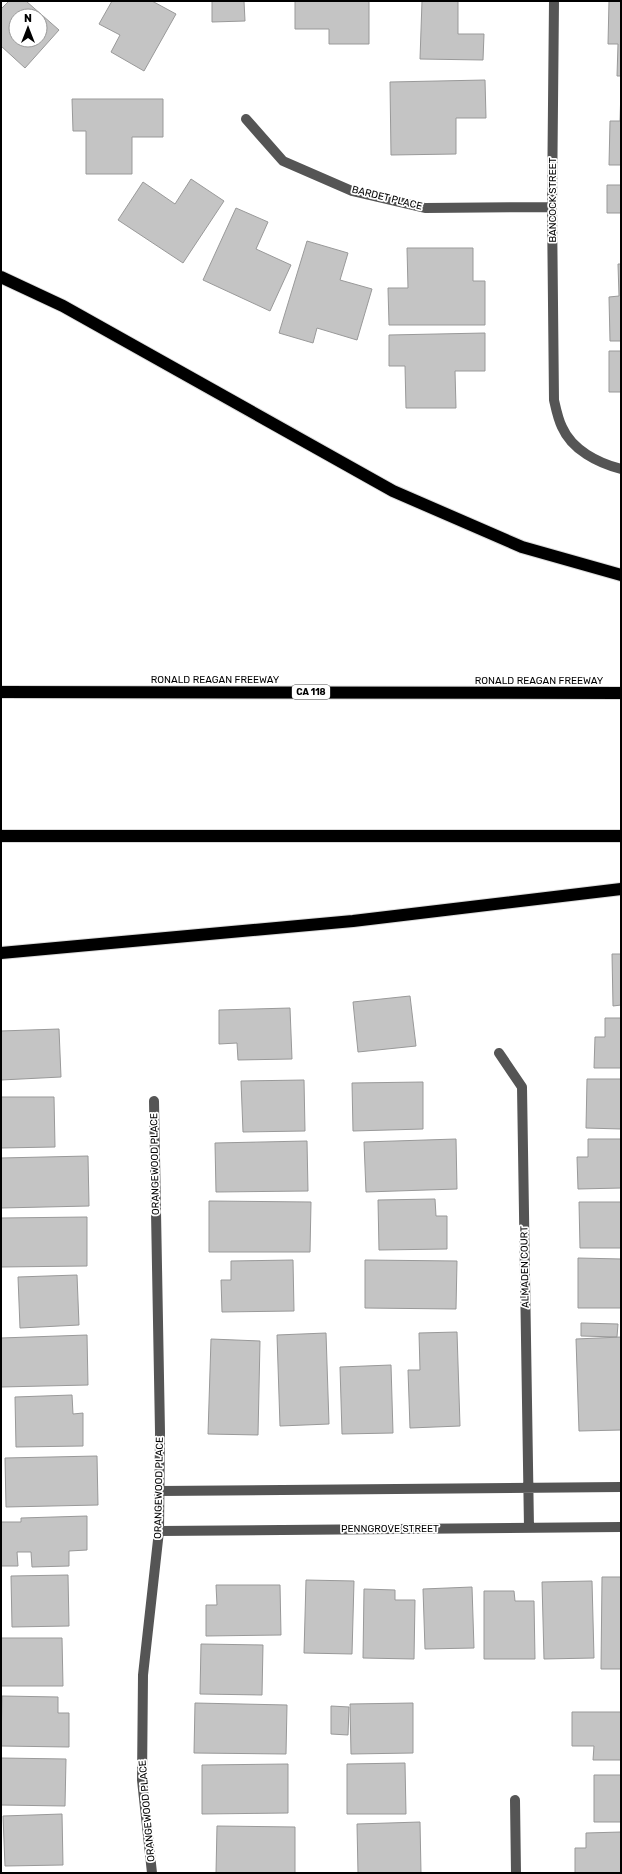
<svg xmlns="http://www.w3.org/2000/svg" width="622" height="1874" viewBox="0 0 622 1874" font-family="Rubik,sans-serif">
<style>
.building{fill:#c4c4c4;stroke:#999;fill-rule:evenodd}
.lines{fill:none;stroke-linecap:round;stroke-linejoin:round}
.highway-casing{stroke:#dbdbdb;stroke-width:14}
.minor{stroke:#555;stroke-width:10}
.highway{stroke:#000;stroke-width:12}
.labels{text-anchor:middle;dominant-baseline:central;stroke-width:3.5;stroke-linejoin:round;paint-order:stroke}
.shield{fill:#fff;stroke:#4c4c4c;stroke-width:1}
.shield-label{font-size:9px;font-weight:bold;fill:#000}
.street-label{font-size:10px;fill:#000;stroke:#fff}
</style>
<rect width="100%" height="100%" fill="#fff"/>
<!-- building -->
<path class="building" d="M9 1H26L59 30 25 68 1 46V9ZM16 16H40V40H16Z
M112 1H152L176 14 144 71 111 52 120 35 99 24Z
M212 1H244L245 21 212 22Z
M295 1H369V44H329V29H295Z
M422 1H458V34H484L483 60 420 59Z
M609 1H621V76H617L618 44H608Z
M485 80 486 118H456V154L391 155 390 82Z
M621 88V165H609L610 121H620Z
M72 99H163V137H132V174H86V131H73Z
M191 179 224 201 183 263 118 220 143 182 175 204Z
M607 185H621V213H607Z
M236 208 268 222 256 249 291 265 270 311 203 280Z
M307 241 348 253 340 280 372 289 357 340 317 328 313 343 279 333Z
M407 248H473V281H485V325H389L388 288H408Z
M618 264H621V341H610L609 297 619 296Z
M485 333V371H455L456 408H406L405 366H389V335Z
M609 351H621V392H609Z
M612 954H621V1005L613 1006Z
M410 996 416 1046 358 1052 353 1002Z
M290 1008 292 1059 238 1060 237 1043 219 1044V1010Z
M605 1018H621V1068H594L595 1037H605Z
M59 1029 61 1077 1 1080V1031Z
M587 1079H621V1129L586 1128Z
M304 1080 305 1131 243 1132 241 1081Z
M423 1082V1129L353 1131 352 1083Z
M1 1097H54L55 1147 1 1148Z
M456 1139 457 1189 366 1192 364 1142Z
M588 1139H621V1188L578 1189 577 1157H588Z
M307 1141 308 1191 216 1192 215 1143Z
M88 1156 89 1206 1 1208V1158Z
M435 1199 436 1216H447V1249L379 1250 378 1200Z
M209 1201 311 1202 310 1252H209Z
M579 1202H621V1248H580Z
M87 1217V1266L1 1267V1218Z
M578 1258 621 1259V1308H578Z
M293 1260 294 1311 222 1312 221 1280H231V1261Z
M365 1260 457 1261 456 1309 365 1308Z
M77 1275 79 1325 20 1328 18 1277Z
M581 1323 618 1324 617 1337 581 1336Z
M457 1332 460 1426 410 1428 408 1370H420L419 1333Z
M326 1333 329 1424 280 1426 277 1335Z
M87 1335 88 1385 1 1387V1338Z
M621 1337V1430L579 1431 576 1339Z
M211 1339 260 1341 258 1435 208 1434Z
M391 1365 393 1433 342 1434 340 1367Z
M72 1395 73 1414 83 1413V1446L16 1447 15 1397Z
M97 1456 98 1505 6 1507 5 1458Z
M87 1516V1550L69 1551V1566L32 1567 31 1552H17L18 1566H1V1522H21V1518Z
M68 1575 69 1626 12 1627 11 1576Z
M602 1577H621V1669H601Z
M306 1580 354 1581 352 1654 304 1653Z
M592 1581 594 1658 544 1659 542 1582Z
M216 1585H280L281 1635 206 1636V1605H217Z
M472 1587 474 1648 425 1649 423 1589Z
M364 1589 395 1590V1600H415L414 1659 363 1658Z
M484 1591H514L515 1601H534L535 1659H484Z
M1 1638H62L63 1686H1Z
M201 1644 263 1645 262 1695 200 1694Z
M2 1696 58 1697V1713H69V1747L1 1746Z
M195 1703 287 1705 286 1754 194 1753Z
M413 1703V1753L351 1754 350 1704Z
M331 1706 349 1707 348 1735 331 1734Z
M572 1712H621V1760H593L594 1746H572Z
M1 1758 66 1759 65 1806 1 1805Z
M405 1763 406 1814H347V1764Z
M288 1764V1813L202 1814V1765Z
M594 1775H621V1822H594Z
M62 1814 63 1865 5 1866 3 1816Z
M420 1822 421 1873H358L357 1824Z
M217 1826 295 1827V1873H216Z
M621 1832V1873H575V1848H586V1833Z"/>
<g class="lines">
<defs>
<path id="highway" d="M1 277 63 306 393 491 522 547 621 575
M1 692 621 693
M1 836H621
M1 953 353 921 621 889"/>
</defs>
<!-- highway casing -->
<use href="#highway" class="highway-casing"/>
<!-- minor -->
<path class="minor" d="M554 1 552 207 554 400C556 409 558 419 562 427 572 450 598 463 621 469
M246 119 283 161 352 191 425 208 552 207
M499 1053 522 1087 529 1528
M159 1491 621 1487
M159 1531 621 1527
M515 1800 516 1873
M152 1873 142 1780 143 1675 159 1531 160 1432 154 1101"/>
<!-- highway -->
<use href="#highway" class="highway"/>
</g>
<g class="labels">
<!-- shield labels -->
<rect class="shield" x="292" y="685" width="38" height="14" rx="3"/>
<g class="shield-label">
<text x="311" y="692">CA 118</text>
</g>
<!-- street labels -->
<g class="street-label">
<text transform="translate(387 198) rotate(14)">BARDET PLACE</text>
<text transform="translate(553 200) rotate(-90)">BANCOCK STREET</text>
<text x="215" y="680">RONALD REAGAN FREEWAY</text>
<text x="539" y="681">RONALD REAGAN FREEWAY</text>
<text transform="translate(155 1164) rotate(-91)">ORANGEWOOD PLACE</text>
<text transform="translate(525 1267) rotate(-91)">ALMADEN COURT</text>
<text transform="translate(159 1488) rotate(-89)">ORANGEWOOD PLACE</text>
<text x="390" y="1529">PENNGROVE STREET</text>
<text transform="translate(147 1811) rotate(-95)">ORANGEWOOD PLACE</text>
</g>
</g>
<!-- border -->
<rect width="622" height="1874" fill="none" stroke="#000000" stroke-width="4"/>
<!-- north arrow -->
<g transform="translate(28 28)"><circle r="19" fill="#ffffff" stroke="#999999"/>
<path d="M0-3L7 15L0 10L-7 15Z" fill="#000000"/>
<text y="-6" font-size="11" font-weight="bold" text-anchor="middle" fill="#000000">N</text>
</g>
</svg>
